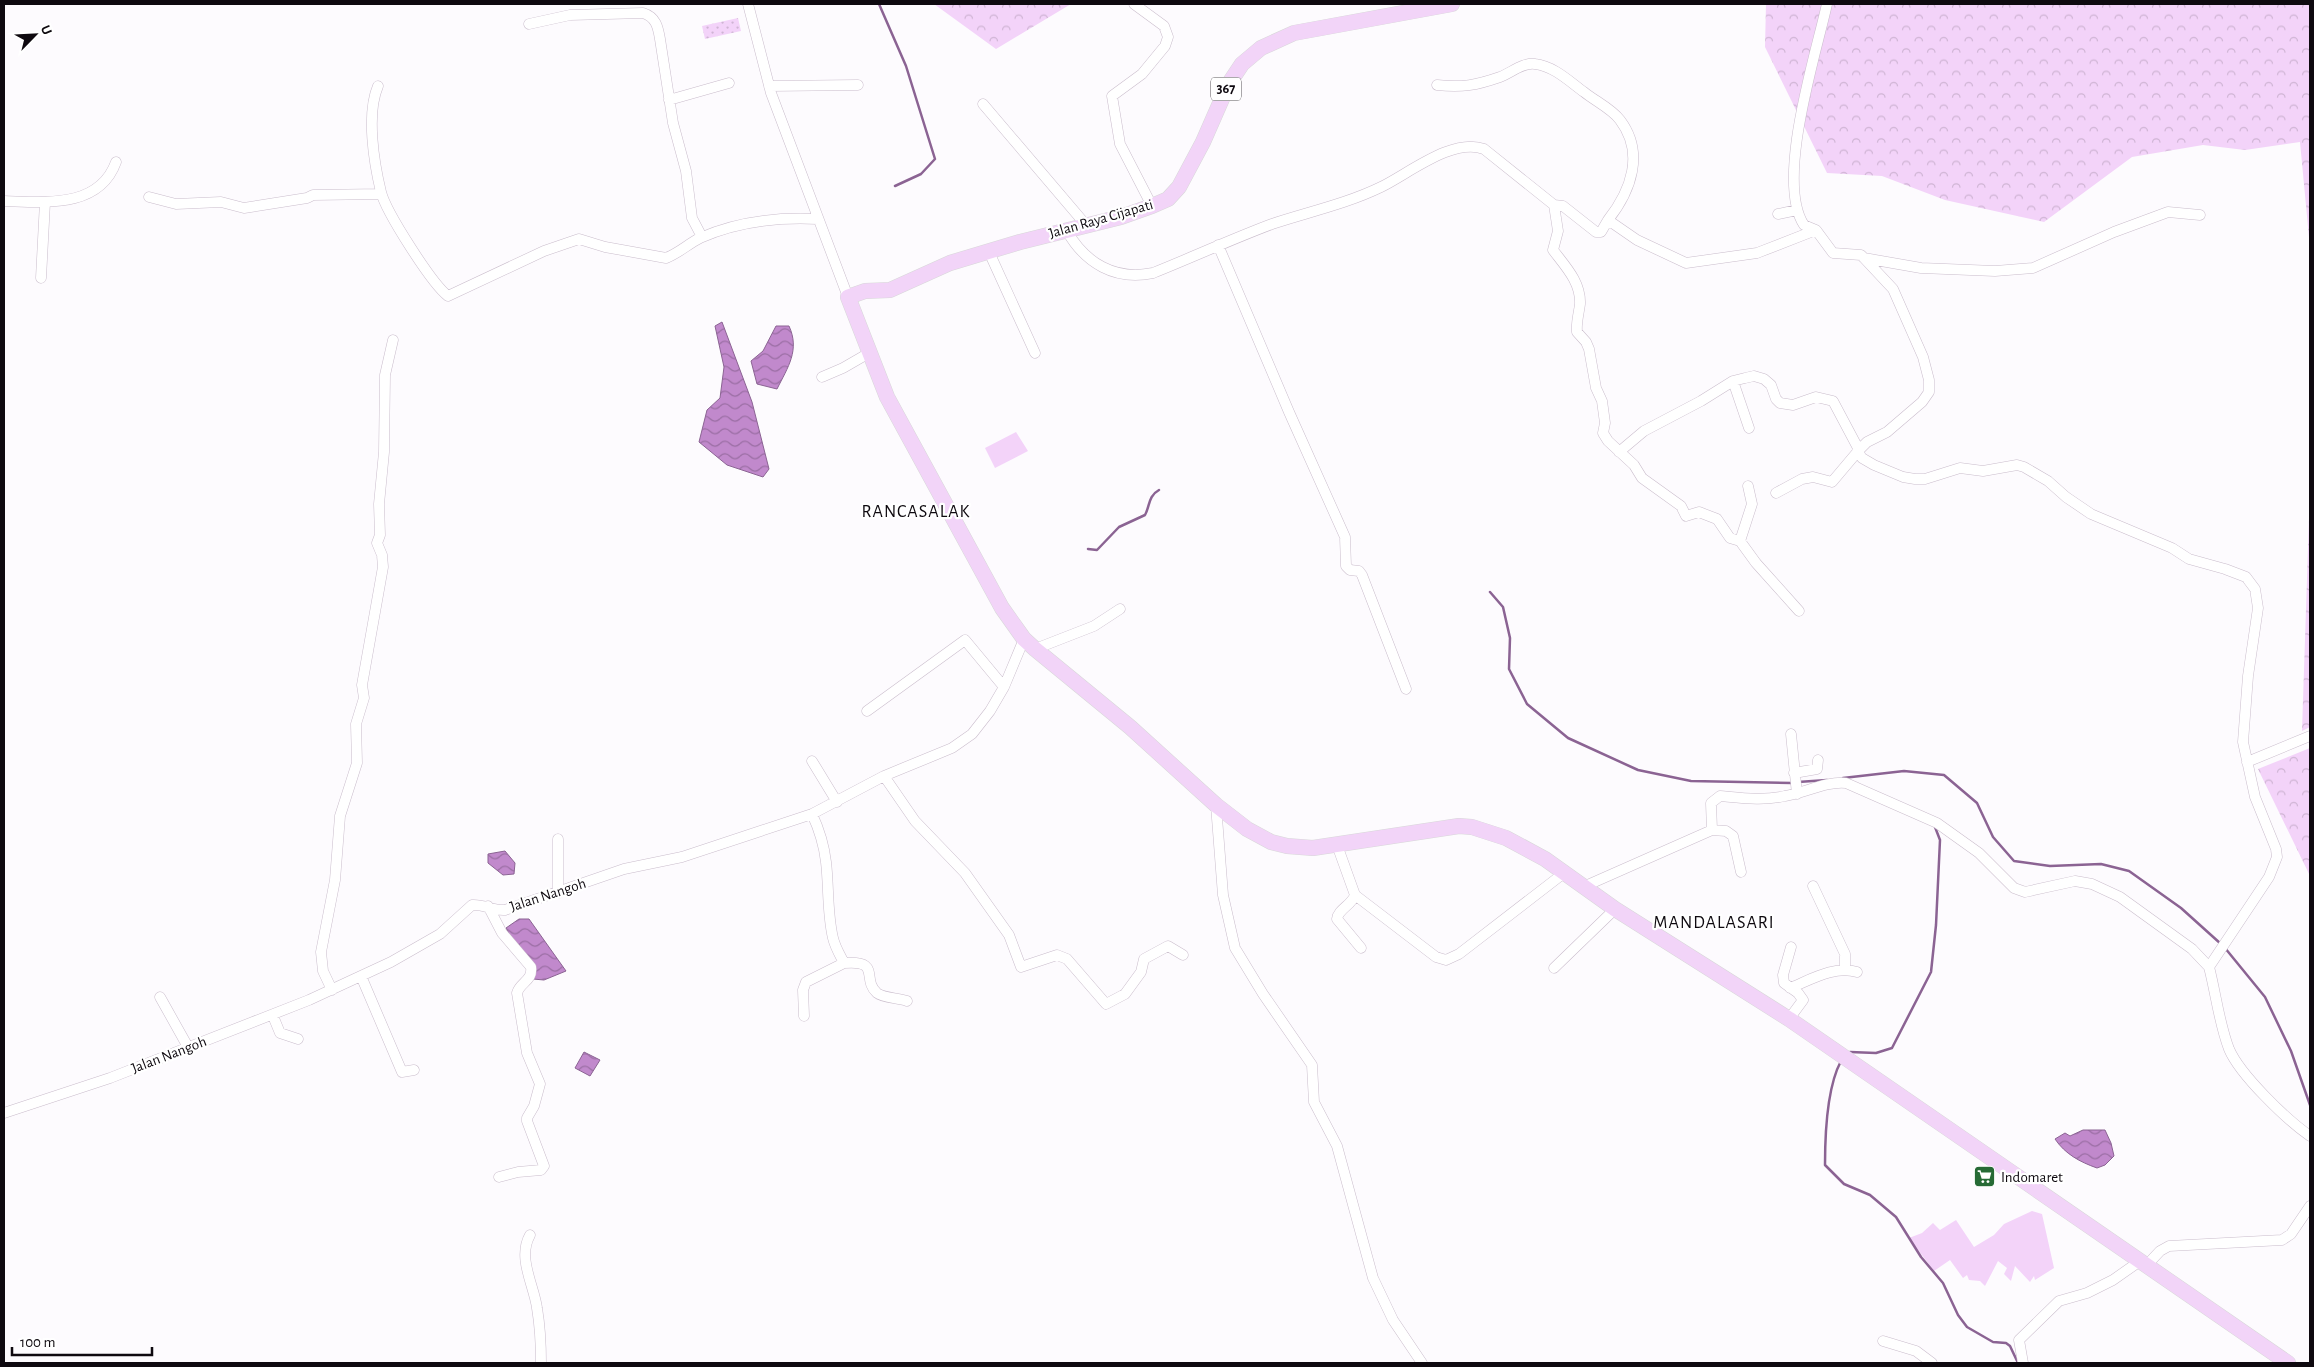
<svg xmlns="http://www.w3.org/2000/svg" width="2314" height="1367" viewBox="0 0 2314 1367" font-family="'Alegreya Sans',sans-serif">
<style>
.grass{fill:#f3d3f9}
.forest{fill:url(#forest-crowns)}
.park{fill:url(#park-dots)}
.water{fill:url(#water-waves);stroke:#8b6393}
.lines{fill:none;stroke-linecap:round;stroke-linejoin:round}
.stream{stroke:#8b6393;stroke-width:2.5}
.street-casing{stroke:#cabdcc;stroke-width:11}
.primary-casing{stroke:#d8d8d9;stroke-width:16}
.street{stroke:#fff;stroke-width:10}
.primary{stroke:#f2d4f8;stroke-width:15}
.labels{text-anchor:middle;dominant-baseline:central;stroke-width:4.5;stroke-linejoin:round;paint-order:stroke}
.shield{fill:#fff;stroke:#565357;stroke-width:1}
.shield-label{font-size:14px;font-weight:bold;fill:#0e090f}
.street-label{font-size:15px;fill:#0e090f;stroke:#fff}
.poi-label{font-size:15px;fill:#0e090f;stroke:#fff;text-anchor:start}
.quarter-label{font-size:18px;letter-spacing:1px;fill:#0e090f;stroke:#fff}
</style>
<defs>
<pattern id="forest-crowns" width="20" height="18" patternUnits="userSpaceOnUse" patternTransform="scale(1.25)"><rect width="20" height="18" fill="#f3d3f9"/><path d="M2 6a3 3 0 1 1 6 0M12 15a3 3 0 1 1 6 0" fill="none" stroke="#cfb4d4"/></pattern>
<pattern id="park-dots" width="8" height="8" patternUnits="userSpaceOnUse" patternTransform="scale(1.25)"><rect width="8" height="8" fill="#f3d3f9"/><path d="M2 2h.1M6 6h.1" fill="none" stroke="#cfb4d4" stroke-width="1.8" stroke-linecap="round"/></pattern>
<pattern id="water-waves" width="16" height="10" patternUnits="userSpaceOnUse" patternTransform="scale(1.25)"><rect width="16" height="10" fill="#c189cc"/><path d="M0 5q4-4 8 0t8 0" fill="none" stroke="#9b6ea4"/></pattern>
</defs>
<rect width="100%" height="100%" fill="#fdfbfe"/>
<!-- grass -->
<path class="grass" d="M1016 432 1028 451 995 468 985 448Z
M2032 1211 2042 1214 2054 1268 2035 1280 2034 1276 2030 1282 2015 1266 2011 1281 2004 1274 2007 1268 1998 1261 1985 1286 1980 1281 1969 1280 1967 1275 1963 1278 1950 1260 1934 1271 1909 1238 1922 1233 1933 1223 1940 1230 1956 1220 1974 1247 1994 1235 2004 1224Z"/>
<!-- forest -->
<path class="forest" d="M934 4H1071L996 49Z
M1766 4H2310V248L2300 142 2245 150 2203 145 2132 157 2044 222 1945 200 1882 176 1827 173 1765 47Z
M2310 487V727L2302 731Z
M2310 748V876L2258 769Z"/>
<!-- park -->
<path class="park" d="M738 18 741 31 705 39 702 26Z"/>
<!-- water -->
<path class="water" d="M722 322 752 402 769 469 763 477 727 465 699 442 707 410 720 398 724 367 715 326Z
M776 326H789C800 350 788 367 777 389L757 384 751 361 763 351Z
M505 851 515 863 514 874 503 875 488 863V854Z
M519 919H529L566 971 544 980 533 979 506 928Z
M584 1052 600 1060 590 1076 575 1068Z
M2083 1130H2105L2111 1143 2114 1156 2105 1165 2097 1168C2080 1162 2065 1154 2055 1139L2065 1133 2070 1136Z"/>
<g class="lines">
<!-- stream -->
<path class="stream" d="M879 4 906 66 935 159 921 174 895 186
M1088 549 1097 550 1119 527 1145 515C1150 506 1148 496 1159 490
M1490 592 1503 607 1510 638 1509 669 1527 704 1568 738 1638 770 1691 781 1792 783
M1843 778 1904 771 1944 775 1977 803 1993 837 2014 861 2050 866 2101 864 2129 871 2181 908 2221 944
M1798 782 1827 780
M2225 948 2265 997 2291 1051 2310 1105
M1850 1052 1876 1053 1892 1048 1931 972 1936 925 1940 840 1935 827
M1841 1061C1827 1087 1825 1135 1825 1165L1844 1184 1870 1195 1896 1217 1921 1257 1943 1283 1958 1315 1967 1327 1993 1342 2006 1343 2010 1346 2018 1363"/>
<defs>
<path id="street" d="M748 4 771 93 848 297
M1134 4 1164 26 1168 37 1165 46 1142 74 1112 96 1120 144 1152 206
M529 24 570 15 643 13C656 17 658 27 660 39L673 123 686 171 692 218 702 237
M1437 85C1462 88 1477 85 1500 77 1511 73 1523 62 1535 64 1554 66 1570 82 1584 92 1595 101 1612 109 1620 120 1645 153 1631 191 1608 220
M378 86C366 114 374 163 381 192 386 212 432 284 448 296L544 251 579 239 605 247 666 258C679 253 688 244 700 238 736 222 779 217 818 219
M769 86 858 85
M669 100 729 83
M983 104 1086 225
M149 197 176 204 221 202 244 208 307 198 313 195 381 194
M4 201C44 202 99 209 116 162
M1554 205 1558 231 1553 250C1565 266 1581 282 1580 304 1579 313 1576 322 1577 332L1586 342 1589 349 1596 388 1602 401 1605 423 1603 433 1608 441 1634 465 1642 478 1681 506 1686 516 1699 512 1717 519 1730 538 1740 541 1756 563 1799 611
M1778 214 1797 210
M1816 230 1804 225C1775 181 1816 54 1827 4
M1067 231C1085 263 1115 281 1153 273 1193 257 1232 239 1272 224 1308 212 1346 204 1381 187 1408 174 1453 137 1484 149L1554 205 1563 206 1596 232H1601L1608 220 1637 240 1686 263 1757 253 1816 230 1833 253 1861 255 1864 258 1921 268 1995 271 2033 268 2114 232 2168 212 2200 215
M1218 245 1289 412 1345 537 1346 566 1350 570 1359 571 1362 575 1406 689
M989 252 1035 353
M41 278 45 202
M822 377 843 368 869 353
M1733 381 1749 428
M1619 452 1644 431 1701 401 1733 381 1745 378 1754 376 1764 379 1771 385 1776 399 1780 403 1793 405 1816 397 1833 401 1859 450
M1858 452 1862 458 1874 465 1903 477 1915 479H1925L1960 468 1983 471 2017 465 2024 467 2048 481 2066 497 2091 514 2172 548 2189 559 2225 569 2246 577 2255 589 2258 608 2248 676 2243 742 2255 797 2276 849 2277 857 2269 877 2209 967C2216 994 2219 1023 2229 1049 2240 1075 2287 1120 2310 1136
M1776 493 1802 479 1813 477 1832 482 1859 450 1867 442 1887 432 1922 402 1929 392V380L1923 357 1893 289 1864 258
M1740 541 1752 504 1748 486
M1035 649 1094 626 1120 609
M867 711 965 640 1004 687
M1791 734 1797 794
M812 761 837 802
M2247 762 2310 736
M1794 773 1817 769 1818 760
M884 776 915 821 965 873 1009 935 1021 967 1057 955 1067 959 1106 1004 1125 994 1141 972 1144 959 1168 946 1183 955
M1216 805 1223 895 1235 948 1263 994 1312 1065 1314 1102 1337 1146 1373 1278 1393 1320 1422 1363
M812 814C819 829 824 845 826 862 829 887 827 913 833 938 835 947 840 955 844 963 882 960 861 979 877 993 883 998 899 998 907 1001
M558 839V893
M1337 845 1355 895C1352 905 1338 909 1337 919L1361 948
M1741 872 1733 836 1726 831 1712 830 1711 803 1720 796C1742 798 1763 801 1785 796 1805 793 1826 781 1846 783L1937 823 1979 853 2014 888 2025 892 2075 881 2092 884 2120 897 2192 949 2209 967
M1813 886 1845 954V970
M1583 887 1712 830
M1355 895 1436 957 1446 960 1459 954 1564 873
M488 906 502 933 531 967C533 981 520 982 517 993L527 1053 540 1084 534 1106 527 1118V1121L544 1166 541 1170 518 1172 499 1177
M1554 968 1615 909
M361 976 402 1072 414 1070
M1790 988C1810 980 1835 965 1857 972
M332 990 323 971 321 952 335 880 340 816 357 763 356 724 364 698 362 685 383 567 382 555 377 543 380 535 379 504 384 452 385 375 393 340
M160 997 188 1047
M273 1016 280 1033 298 1039
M804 1016 803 990 806 982 844 963
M1789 1019 1803 1000 1798 993 1784 983 1783 975 1791 947
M4 1113 110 1078 309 1000 391 962 440 934 472 905C484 904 493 911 505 910L624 869 682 857 812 814 884 776 952 748 972 734 990 711 1004 687 1024 639
M530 1235C517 1258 534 1285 537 1308 540 1326 541 1345 541 1363
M2146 1266 2160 1251 2169 1246 2282 1240 2291 1234 2310 1206
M1883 1341 1916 1351 1932 1363
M2023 1363 2019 1340 2059 1301 2087 1293 2113 1280 2140 1261"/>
<path id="primary" d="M1452 4 1294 33 1261 48 1242 64 1228 85 1203 142 1179 187 1168 199 1152 206 1121 217 1020 242 950 263 890 290 865 291 848 297 887 397 1002 608 1024 639 1035 649 1130 727 1216 805 1247 829 1271 842 1287 846 1313 848 1459 826 1472 827 1506 838 1545 859 1615 909 1789 1019 2288 1363"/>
</defs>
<!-- street casing -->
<use href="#street" class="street-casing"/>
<!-- primary casing -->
<use href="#primary" class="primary-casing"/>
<!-- street -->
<use href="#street" class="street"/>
<!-- primary -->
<use href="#primary" class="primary"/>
</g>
<!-- icons -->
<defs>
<symbol id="supermarket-square" viewBox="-11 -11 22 22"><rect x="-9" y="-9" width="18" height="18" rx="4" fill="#266a35" stroke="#fff"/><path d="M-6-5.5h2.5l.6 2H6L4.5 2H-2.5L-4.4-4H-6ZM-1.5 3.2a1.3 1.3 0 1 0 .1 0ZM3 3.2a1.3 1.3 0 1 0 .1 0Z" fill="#fff"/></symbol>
</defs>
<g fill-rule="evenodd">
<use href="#supermarket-square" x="1972" y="1164" width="25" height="25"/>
</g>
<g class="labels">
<!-- shield labels -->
<rect class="shield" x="1211" y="77.5" width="30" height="23" rx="4"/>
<g class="shield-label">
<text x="1226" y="89">367</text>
</g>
<!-- street labels -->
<g class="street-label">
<text transform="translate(1101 219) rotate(-16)">Jalan Raya Cijapati</text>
<text transform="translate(548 895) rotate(-18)">Jalan Nangoh</text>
<text transform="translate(169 1055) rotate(-21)">Jalan Nangoh</text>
</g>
<!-- poi labels -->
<g class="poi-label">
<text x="2001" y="1177">Indomaret</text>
</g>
<!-- quarter labels -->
<g class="quarter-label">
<text x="916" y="512">RANCASALAK</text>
<text x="1714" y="923">MANDALASARI</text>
</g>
</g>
<!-- border -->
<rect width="2314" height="1367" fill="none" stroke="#0e090f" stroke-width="10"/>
<!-- north arrow -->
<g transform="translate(35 35) rotate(66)" stroke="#ffffff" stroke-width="4" paint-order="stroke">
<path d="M0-4L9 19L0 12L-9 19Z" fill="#0e090f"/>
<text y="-8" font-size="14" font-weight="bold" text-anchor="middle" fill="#0e090f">U</text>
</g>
<!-- scale -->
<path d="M12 1347v8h140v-8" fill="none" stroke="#0e090f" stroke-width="2.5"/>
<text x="20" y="1347" font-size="15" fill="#0e090f" stroke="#ffffff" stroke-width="4" paint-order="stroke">100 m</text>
</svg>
